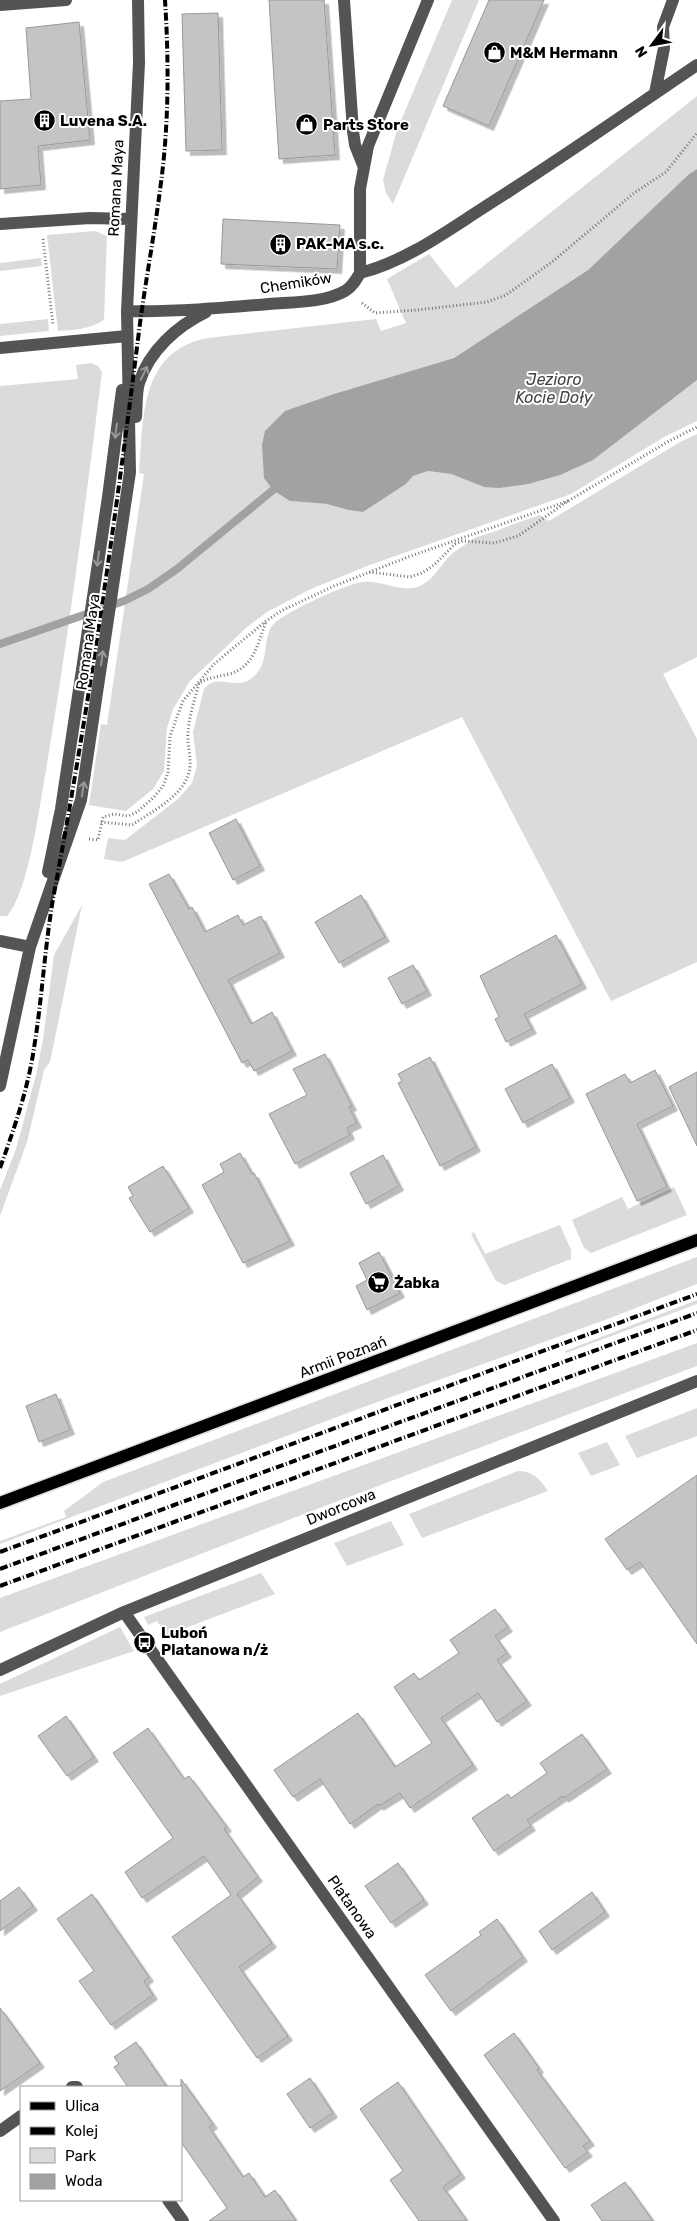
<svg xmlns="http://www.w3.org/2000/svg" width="697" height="2221" viewBox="0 0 697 2221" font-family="Rubik,sans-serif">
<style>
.green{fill:#dbdbdb}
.water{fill:#a2a2a2}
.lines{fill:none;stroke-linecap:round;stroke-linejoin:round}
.stream{stroke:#a2a2a2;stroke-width:8}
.building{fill:#c4c4c4;stroke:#989898;filter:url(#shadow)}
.major-casing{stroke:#dbdbdb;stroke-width:15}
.path{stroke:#767676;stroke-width:3;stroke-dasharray:1 2.5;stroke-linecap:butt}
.minor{stroke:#545454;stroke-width:12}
.major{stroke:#000;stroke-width:12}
.rail{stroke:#000;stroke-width:4;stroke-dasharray:8 2.5 1 2.5;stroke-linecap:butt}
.oneway{stroke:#989898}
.labels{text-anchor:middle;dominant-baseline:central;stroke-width:4;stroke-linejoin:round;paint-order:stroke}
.poi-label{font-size:15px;font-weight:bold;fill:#000;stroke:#fff;text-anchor:start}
.street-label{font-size:15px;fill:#000;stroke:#fff}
.water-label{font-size:16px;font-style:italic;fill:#434343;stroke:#fff}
</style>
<defs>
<filter id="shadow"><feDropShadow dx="4.5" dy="4.5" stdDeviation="0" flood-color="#0004"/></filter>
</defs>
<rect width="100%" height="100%" fill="#fff"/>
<!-- green -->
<path class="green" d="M452 0H479L393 204 386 193 383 180 397 130Z
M697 96V169L689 174 588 270 454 358 337 393 290 501 327 504 348 510 363 512 406 484 413 476 428 471 451 474 484 487 697 380V421L664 437 571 494 367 566 311 589 267 612 247 627 190 681 173 709 167 728 164 771 153 789 126 811 89 805 101 724 107 725 144 474 139 473C144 418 139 351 208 338L376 319 381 331 406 323 387 279 429 254 456 288Z
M95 231 107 236 104 320C90 329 74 330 58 331L47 235Z
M41 258 42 266 0 271V263Z
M48 319 49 331 0 336V324Z
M91 363 98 366 102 372C85 509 67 646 44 782 38 815 28 892 7 916H0V386L78 379 76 365Z
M697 434V657L663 674 697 739V962L611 1001 462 717 122 862 104 859 108 838 125 840 178 799 192 783 197 766 193 732 204 689C217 672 236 691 252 678 273 662 259 634 277 621 291 610 345 584 363 582 382 580 404 595 422 585 437 577 443 559 457 550 462 547 467 543 472 539 478 536 487 534 493 532 509 526 524 520 540 515L549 521 680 442Z
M82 905 50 1062 44 1070 27 1142 0 1216V1190L16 1149 36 1075 43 1040 54 955Z
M674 1187 687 1215 591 1253 584 1248 572 1220 622 1197 628 1209Z
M560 1225 571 1250V1259L505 1285 496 1281 471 1234 474 1232 485 1254Z
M697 1257V1284L605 1320 369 1405 0 1544V1541L66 1517 64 1511 103 1482Z
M697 1300V1304L566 1353 565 1351Z
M697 1343V1366L309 1512 0 1632V1598Z
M697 1408V1436L637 1458 625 1436Z
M607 1442 620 1465 591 1476 578 1453Z
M518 1471C533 1471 540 1479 548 1491L422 1538 409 1514Z
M391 1521 404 1545 347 1566 334 1543Z
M261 1573 275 1594 167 1635 157 1621 148 1625 144 1617Z
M120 1627 134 1651 0 1696V1684Z"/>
<!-- water -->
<path class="water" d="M697 169V380L593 460 560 475 528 484 499 488 484 487 451 474 428 471 413 476 406 484 363 512 348 510 327 504 290 501 273 490 264 478 262 445 265 431 285 411 337 393 454 358 588 270 689 174Z"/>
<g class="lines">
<!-- stream -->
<path class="stream" d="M0 644 124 601 148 589 177 569 273 490"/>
</g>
<!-- building -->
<path class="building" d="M269 0H324L335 155 279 159Z
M489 0H544L489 126 443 106Z
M218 13 222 150 186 151 182 14Z
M79 22 90 140 38 146 41 185 0 189V101L31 99 26 28Z
M223 219 340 225 337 269 221 264Z
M236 819 260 866 233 880 209 833Z
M169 874 189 909 192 907 205 932 238 915 243 925 261 916 280 953 228 980 251 1024 272 1012 292 1051 254 1071 248 1060 242 1063 149 884Z
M361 895 385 937 339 963 315 922Z
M556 935 582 984 524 1014 532 1029 506 1042 495 1019 499 1017 480 976Z
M413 965 427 991 402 1004 388 978Z
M325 1054 352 1106 349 1107 357 1123 347 1128 350 1135 295 1164 269 1114 307 1095 293 1069Z
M430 1057 476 1147 440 1166 398 1083 402 1081 398 1074Z
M552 1064 570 1098 523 1123 505 1089Z
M655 1070 673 1106 637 1124 667 1187 637 1201 586 1094 625 1074 630 1083Z
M697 1072V1146L669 1087Z
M240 1153 252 1174 254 1173 290 1241 243 1263 202 1185 224 1172 220 1164Z
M383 1155 399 1186 366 1204 350 1173Z
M163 1166 189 1208 150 1232 129 1198 133 1196 128 1187Z
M379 1252 400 1293 367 1310 356 1286 367 1280 359 1263Z
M56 1394 70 1430 39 1442 26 1406Z
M697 1475V1644L640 1562 627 1570 605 1539Z
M495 1609 508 1627 495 1636 507 1653 497 1660 527 1701 497 1722 478 1693 441 1718 473 1765 410 1808 400 1793 379 1806 378 1804 350 1824 320 1779 293 1797 274 1770 358 1713 395 1767 432 1743 394 1687 414 1673 419 1680 459 1653 450 1640Z
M66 1716 94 1757 67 1776 38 1736Z
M148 1728 184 1779 189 1776 227 1827 224 1829 258 1877 237 1894 272 1943 239 1967 288 2036 257 2058 172 1937 231 1895 204 1856 142 1898 125 1872 173 1838 113 1753Z
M582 1734 607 1769 564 1798 563 1796 527 1820 531 1826 494 1851 472 1818 508 1794 511 1798 547 1773 540 1763Z
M398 1863 424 1900 391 1923 365 1886Z
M19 1887 33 1906 0 1931V1901Z
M592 1892 605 1912 552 1950 539 1931Z
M92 1894 149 1977 144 1981 153 1995 111 2025 79 1981 94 1971 57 1919Z
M497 1919 523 1957 451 2011 425 1975 481 1935 479 1932Z
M0 2008 40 2063 0 2091Z
M514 2033 539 2068 537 2070 590 2141 583 2146 588 2152 565 2168 484 2055Z
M136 2042 167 2087H128L114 2067 119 2064 114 2057Z
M310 2078 333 2113 310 2128 287 2094Z
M181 2079 213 2124 209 2127 243 2177 249 2173 265 2197 275 2190 296 2221H209L227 2208 181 2142Z
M398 2082 461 2174 443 2187 467 2221H419L390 2180 403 2171 360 2109Z
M625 2182 653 2221H602L591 2205Z"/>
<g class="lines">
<defs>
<path id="major" d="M0 1503 697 1240"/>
</defs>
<!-- major casing -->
<use href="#major" class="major-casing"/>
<!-- path -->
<path class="path" d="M43 239 53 325
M362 303 375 313 417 310 487 302 506 295 552 262 634 193 666 172 697 133
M369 572 410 577 422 573 434 565 455 544 463 541 494 543 518 536 568 501 669 441 697 427
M101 822 132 825C152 811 187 795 190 767 191 755 187 744 188 732 189 716 195 699 199 683 209 677 218 677 229 674 254 668 258 642 266 622
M89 839 98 840 103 817 114 814 128 816 137 812 154 797 163 786 168 773 170 736 183 701 214 664 266 621 281 611 334 586 408 557 568 501"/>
<!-- minor -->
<path class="minor" d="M344 0 353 131 355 145 363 165
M0 5 66 0
M655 93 664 48 663 27 673 0
M0 224 90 218 131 219
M360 273C406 261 444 233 483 208 556 162 626 113 697 65
M127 311C175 312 222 308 269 304 293 302 324 303 345 291 352 287 356 280 360 273V189L368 146 428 0
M0 348 127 336
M136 417C137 406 136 393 139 383 149 351 177 326 206 312
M48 872 61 809 108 497 122 390
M0 941 30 947
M0 1086 30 947 81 800 130 472 127 311 139 63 138 0
M124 1612 554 2221
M0 1670 124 1612 697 1381
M72 2087H77
M0 2131 21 2116
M168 2200 183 2221"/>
<!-- major -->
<use href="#major" class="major"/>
<!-- rail -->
<path class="rail" d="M0 1168C14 1129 28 1089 34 1048 43 993 45 938 56 883 90 700 116 516 139 331 145 284 154 237 160 190 169 127 169 63 165 0
M0 1552 697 1294
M0 1569 697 1313
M0 1586 697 1330"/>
</g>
<!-- one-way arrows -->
<defs><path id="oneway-shaft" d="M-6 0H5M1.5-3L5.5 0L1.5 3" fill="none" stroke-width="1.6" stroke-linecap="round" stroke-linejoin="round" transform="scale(1.25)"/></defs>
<g class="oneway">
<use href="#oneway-shaft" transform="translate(144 373) rotate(-64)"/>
<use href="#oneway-shaft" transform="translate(116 431) rotate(97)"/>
<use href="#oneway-shaft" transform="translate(98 559) rotate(98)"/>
<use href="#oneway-shaft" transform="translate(102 658) rotate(-82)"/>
<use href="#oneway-shaft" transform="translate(83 789) rotate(-81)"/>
</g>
<!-- icons -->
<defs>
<symbol id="shop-disc" viewBox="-11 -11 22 22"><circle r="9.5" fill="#000" stroke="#fff"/><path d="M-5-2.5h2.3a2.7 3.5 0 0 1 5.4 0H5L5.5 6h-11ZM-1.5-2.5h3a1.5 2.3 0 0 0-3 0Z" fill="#fff"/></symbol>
<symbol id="building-disc" viewBox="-11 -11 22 22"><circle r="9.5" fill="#000" stroke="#fff"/><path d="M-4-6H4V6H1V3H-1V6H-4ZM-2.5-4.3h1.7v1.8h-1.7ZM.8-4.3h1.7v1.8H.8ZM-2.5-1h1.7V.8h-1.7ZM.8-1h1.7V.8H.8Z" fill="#fff"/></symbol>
<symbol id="supermarket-disc" viewBox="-11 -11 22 22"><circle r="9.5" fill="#000" stroke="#fff"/><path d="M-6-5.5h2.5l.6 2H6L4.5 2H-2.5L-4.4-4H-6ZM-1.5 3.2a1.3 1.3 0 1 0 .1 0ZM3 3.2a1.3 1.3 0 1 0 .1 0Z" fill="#fff"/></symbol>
<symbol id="bus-disc" viewBox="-11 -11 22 22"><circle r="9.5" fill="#000" stroke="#fff"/><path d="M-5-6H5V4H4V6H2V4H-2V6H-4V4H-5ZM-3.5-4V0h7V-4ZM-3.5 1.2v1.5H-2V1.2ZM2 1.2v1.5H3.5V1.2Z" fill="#fff"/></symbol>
</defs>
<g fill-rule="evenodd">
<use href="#shop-disc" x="482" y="40" width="25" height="25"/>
<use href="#building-disc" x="32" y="108" width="25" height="25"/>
<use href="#shop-disc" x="294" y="112" width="25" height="25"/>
<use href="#building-disc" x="268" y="232" width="25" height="25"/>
<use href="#supermarket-disc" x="366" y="1270" width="25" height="25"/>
<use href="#bus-disc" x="132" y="1630" width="25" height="25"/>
</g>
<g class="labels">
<!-- poi labels -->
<g class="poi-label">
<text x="510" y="53">M&amp;M Hermann</text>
<text x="60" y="121">Luvena S.A.</text>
<text x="323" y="125">Parts Store</text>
<text x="296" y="244">PAK-MA s.c.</text>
<text x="394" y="1283">Żabka</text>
<text x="161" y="1633">Luboń<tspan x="161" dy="17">Platanowa n/ż</tspan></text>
</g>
<!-- street labels -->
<g class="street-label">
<text transform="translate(116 188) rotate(-87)">Romana Maya</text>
<text transform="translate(296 283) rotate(-9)">Chemików</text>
<text transform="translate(88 642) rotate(-82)">Romana Maya</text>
<text transform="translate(343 1357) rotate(-21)">Armii Poznań</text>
<text transform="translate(341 1507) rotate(-22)">Dworcowa</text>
<text transform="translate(352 1907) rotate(55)">Platanowa</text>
</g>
<!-- water labels -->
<g class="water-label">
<text x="554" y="379">Jezioro<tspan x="554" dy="18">Kocie Doły</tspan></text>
</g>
</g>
<!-- legend -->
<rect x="20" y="2086" width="162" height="115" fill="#ffffff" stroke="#999999"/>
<rect x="30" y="2102" width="25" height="8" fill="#000000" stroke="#999999"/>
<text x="65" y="2111" font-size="15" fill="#000000">Ulica</text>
<rect x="30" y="2127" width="25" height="8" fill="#000000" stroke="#999999"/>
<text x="65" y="2136" font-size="15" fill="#000000">Kolej</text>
<rect x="30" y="2148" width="25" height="15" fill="#dbdbdb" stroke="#999999"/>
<text x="65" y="2161" font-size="15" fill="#000000">Park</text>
<rect x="30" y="2174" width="25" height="15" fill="#a2a2a2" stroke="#999999"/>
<text x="65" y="2186" font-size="15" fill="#000000">Woda</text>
<!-- north arrow -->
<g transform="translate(652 45) rotate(238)" stroke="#ffffff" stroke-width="4" paint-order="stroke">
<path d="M0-4L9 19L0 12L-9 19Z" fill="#000000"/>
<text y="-8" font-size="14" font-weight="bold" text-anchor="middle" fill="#000000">N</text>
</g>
</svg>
